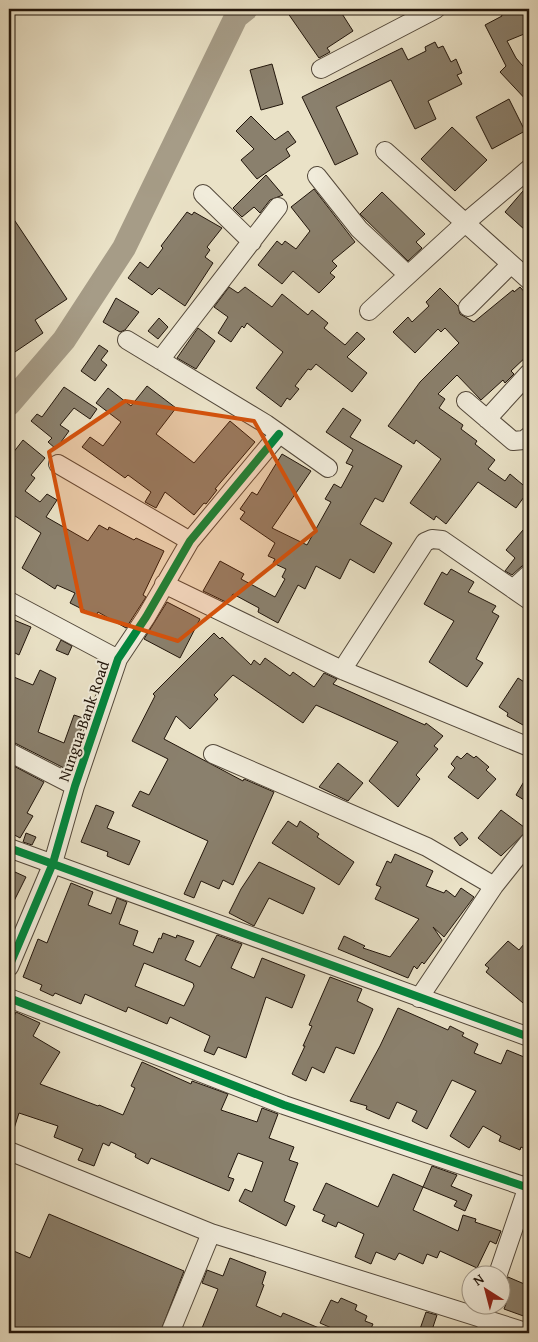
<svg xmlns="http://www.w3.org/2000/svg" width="538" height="1342" viewBox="0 0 538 1342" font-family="'Gentium Book Plus',serif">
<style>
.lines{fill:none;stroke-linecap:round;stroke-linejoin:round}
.river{stroke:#a69c87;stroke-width:24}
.building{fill:#8a806d;stroke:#21150b;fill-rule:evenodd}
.minor-casing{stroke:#53483a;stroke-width:20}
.minor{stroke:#f1ecdb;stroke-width:18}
.cycleway-casing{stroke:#f1ecdb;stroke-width:11}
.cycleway{stroke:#00873e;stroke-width:8}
.marked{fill:#d4520c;fill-opacity:0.2;stroke:#d4520c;stroke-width:4;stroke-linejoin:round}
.labels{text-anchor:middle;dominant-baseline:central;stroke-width:4;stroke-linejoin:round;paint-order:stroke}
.street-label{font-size:16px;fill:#21150b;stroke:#f1ecdb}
</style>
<rect width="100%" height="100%" fill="#eae2c7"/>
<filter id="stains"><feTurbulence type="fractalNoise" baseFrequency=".004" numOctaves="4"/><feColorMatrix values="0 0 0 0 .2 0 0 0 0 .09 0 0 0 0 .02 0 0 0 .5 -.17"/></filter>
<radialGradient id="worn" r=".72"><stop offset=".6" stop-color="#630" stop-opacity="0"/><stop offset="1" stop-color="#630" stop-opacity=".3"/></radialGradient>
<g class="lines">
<!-- river -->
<path class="river" d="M9 404 64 340 124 248 236 17 246 9"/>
</g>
<!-- building -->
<path class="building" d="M285 9H339L353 31 327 48 330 52 319 58Z
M499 9H529V32L507 41 516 58 529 73V103L500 72 506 66 485 25 502 16Z
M435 42 438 48 443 46 451 62 456 59 462 73 457 75 462 84 428 101 436 119 415 129 391 80 336 107 358 154 335 165 302 97 402 48 408 60 426 51 425 47Z
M272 64 283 104 261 110 250 70Z
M509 99 525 131 492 149 476 117Z
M251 116 275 140 288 131 296 142 286 149 290 156 257 179 241 160 254 149 236 131Z
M452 127 487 160 455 191 421 159Z
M266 175 283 195 270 200 260 213 254 207 242 217 233 208Z
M529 184V225L525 230 505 212Z
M314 189 355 242 332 261 337 266 330 273 335 277 319 293 293 271 282 284 258 265 277 241 282 245 285 241 296 249 310 231 291 207Z
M382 192 425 234 416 242 422 248 408 261 360 214Z
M9 212 67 299 35 320 43 333 9 356Z
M187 212 192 215 194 212 222 228 207 247 210 250 205 257 213 263 185 306 159 288 152 295 128 278 140 262 148 268 163 248 161 246Z
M229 287 238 293 245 287 272 307 282 294 308 315 312 310 328 323 324 328 345 345 357 332 365 339 347 357 367 373 352 392 316 364 311 370 308 369 295 386 299 389 290 400 287 398 281 407 256 388 283 352 247 323 244 328 242 326 231 342 218 333 228 317 214 307Z
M520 287 529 297V354L511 371 514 374 505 383 503 380 481 400 457 375 438 394 445 399 439 408 463 425 461 429 477 441 475 444 495 460 488 469 505 481 510 474 529 490 516 508 478 482 446 524 436 516 434 520 410 503 441 459 416 440 414 444 388 426 420 382 459 343 445 328 441 332 438 329 415 353 393 332 408 317 412 322 429 306 426 302 440 288 458 306 460 314 474 322 513 290 514 292Z
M116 298 139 312 125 330 120 332 103 322Z
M159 318 168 327 158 339 148 331Z
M198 328 215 341 196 369 177 358Z
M99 345 108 351 101 360 107 365 95 381 81 371Z
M147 386 176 408 156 434 194 463 230 421 255 442 215 489 217 490 206 504 204 503 194 515 165 492 156 508 145 502 151 492 128 475 125 478 82 447 90 437 103 446 121 422 96 403 108 388 131 406Z
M64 387 97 409 90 419 74 408 60 425 69 431 56 449 48 442 52 438 31 421 37 414 42 417Z
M343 408 361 420 350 437 402 466 383 502 375 498 360 524 392 543 374 573 350 559 340 579 316 566 305 589 298 585 278 623 258 612 259 608 233 594 228 603 203 591 220 561 244 574 241 579 275 597 285 579 282 577 286 569 273 563 275 559 268 556 275 543 240 519 245 512 240 509 252 492 257 495 282 454 311 471 272 528 307 545 331 502 325 499 334 484 341 488 353 466 346 463 353 450 326 432Z
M23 440 45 458 31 475 35 478 25 491 40 502 47 494 57 500 46 517 88 541 99 525 108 530 109 527 134 540 136 538 164 551 143 595 146 597 126 628 98 612 96 616 70 603 75 593 57 585 55 589 22 568 41 533 9 512V458Z
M529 523V564L522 566 512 575 505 571 515 558 506 550Z
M451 569 474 582 468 592 496 606 492 612 499 616 476 659 483 663 467 687 429 662 454 621 424 604 442 572 447 575Z
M167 602 200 619 180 658 144 639Z
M9 618 31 627 19 655 9 650Z
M214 633 220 639 222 637 251 665 254 660 260 665 265 658 290 676 293 672 314 687 324 673 337 679 333 684 425 725 426 723 443 736 434 746 438 749 416 775 420 779 398 807 369 781 398 742 316 705 303 723 233 675 214 695 218 699 190 729 176 716 164 739 243 781 244 779 274 792 233 885 223 880 219 889 201 881 194 898 184 894 208 841 132 806 140 791 149 795 168 759 132 741 155 696 153 694Z
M61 640 72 646 68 655 56 650Z
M40 670 56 678 38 732 64 743 74 715 86 719 64 768 9 740V675L33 685Z
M518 678 529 685V715L523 725 507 716 508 713 499 707Z
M467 753 474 758 476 756 489 767 486 770 496 779 478 799 448 777 455 768 451 764 457 756 461 759Z
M338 763 363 783 348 801 319 787Z
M10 764 44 782 27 813 33 816 20 838 9 832Z
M529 773V803L516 795Z
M96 805 114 812 107 828 140 841 129 865 107 856 108 852 81 842Z
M501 810 528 830 501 856 478 838Z
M288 821 297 827 300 821 319 834 317 837 354 862 339 885 272 843Z
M462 832 468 839 460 846 454 838Z
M26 833 36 837 32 845 23 842Z
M395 854 433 871 426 886 444 893 446 890 455 897 461 888 474 897 444 937 433 927 442 940 424 964 422 962 417 969 414 966 408 978 338 949 344 936 365 946 363 948 390 957 419 919 375 899 381 887 376 885 387 861 391 863Z
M259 862 315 888 303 914 269 898 254 926 229 913 241 889Z
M15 872 26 877 9 911V884Z
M71 883 93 892 88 905 111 914 117 898 127 902 119 924 138 931 133 945 153 953 159 938 161 939 163 933 176 938 177 935 194 941 185 960 200 967 217 935 242 944 231 968 254 978 262 958 305 975 292 1008 266 997 246 1058 218 1047 214 1055 204 1051 210 1036 170 1017 167 1024 128 1007 126 1012 85 994 81 1004 55 993 53 996 40 990 42 985 23 977 38 939 47 943ZM144 963 193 983 194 986 184 1006 135 986Z
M529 938V1008L486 972 489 968 485 965 508 941 519 950Z
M330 977 362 989 357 1001 373 1009 354 1054 336 1047 324 1073 312 1067 306 1081 292 1074 305 1046H303L312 1026 309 1025Z
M398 1008 448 1030 450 1026 464 1033 462 1036 478 1044 474 1053 501 1064 507 1050 529 1059V1151L521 1147 520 1150 499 1141 501 1136 483 1126 469 1148 450 1136 476 1091 452 1080 427 1129 412 1121 417 1111 397 1102 389 1119 366 1109 367 1106 350 1101 380 1046Z
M16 1012 40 1023 33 1036 60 1052 40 1084 98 1106 99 1105 123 1115 135 1088 131 1086 142 1062 191 1084 192 1081 228 1094 221 1110 257 1122 262 1108 278 1114 269 1138 294 1147 289 1160 298 1163 284 1201 295 1206 286 1226 239 1201 245 1189 252 1192 263 1162 238 1153 228 1177 234 1179 229 1191 151 1158 148 1164 135 1157 136 1154 111 1142 109 1146 103 1143 94 1166 78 1160 83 1149 54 1137 58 1126 19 1113 11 1138 9 1137V1015L13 1018Z
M432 1166 457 1175 451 1186 472 1195 465 1211 454 1206 457 1201 423 1187Z
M393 1174 423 1187 413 1210 458 1231 463 1215 476 1219 475 1222 501 1231 496 1244 490 1241 477 1268 440 1251 437 1258 427 1254 423 1264 399 1253 395 1260 376 1252 371 1264 355 1257 364 1234 338 1222 336 1227 322 1221 325 1215 313 1210 326 1183 378 1207Z
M49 1214 184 1271 160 1333H14L9 1330V1249L30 1258Z
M230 1258 266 1272 262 1284 264 1285 256 1306 281 1317 283 1313 331 1333H200L218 1289 202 1283 207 1270 223 1276Z
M508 1277 529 1286V1318L504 1309 507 1301 500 1297Z
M341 1298 357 1305 355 1310 367 1316 365 1321 373 1324 369 1333H343L320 1323 331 1300 338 1303Z
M426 1312 437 1315 431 1333 420 1329Z"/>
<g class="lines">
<defs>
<path id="minor" d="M321 69 436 9
M385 151 529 280
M317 176 359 229 408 275
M203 194 252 242
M468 307 511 264
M369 311 465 223 529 169
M127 340 266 424 328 468
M160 360 278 207
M466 401 513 441 524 440 529 436
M487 419 529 373
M58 464 190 541
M164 584 342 670 529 747
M513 589 529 574
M9 601 118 659
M342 670 425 542 432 539 442 540 529 600
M9 752 75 786
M213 754 427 847 494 886
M9 848 529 1037
M9 967 53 863 75 786 118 659 146 617 190 541 279 434
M9 998 284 1105 529 1188
M419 998 494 886 529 842
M9 1151 211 1233 529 1333
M498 1274 529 1183
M482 1319 487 1304
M170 1333 211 1233"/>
</defs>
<!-- minor casing -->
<use href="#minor" class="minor-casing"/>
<!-- minor -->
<use href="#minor" class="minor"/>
<defs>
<path id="cycleway" d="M9 848 529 1037
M9 967 53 863 75 786 118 659 146 617 190 541 279 434
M9 998 284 1105 529 1188"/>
</defs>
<!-- cycleway casing -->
<use href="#cycleway" class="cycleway-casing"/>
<!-- cycleway -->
<use href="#cycleway" class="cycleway"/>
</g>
<!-- marked area -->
<path class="marked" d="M125 401 254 421 316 531 178 641 82 611 49 452Z"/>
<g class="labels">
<!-- street labels -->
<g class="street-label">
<text transform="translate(83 721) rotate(-71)">Nungua Bank Road</text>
</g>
</g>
<!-- margin -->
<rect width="538" height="1342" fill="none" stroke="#eae2c7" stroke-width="30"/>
<rect x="10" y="10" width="518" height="1322" fill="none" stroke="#21150b" stroke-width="2.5"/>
<rect x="15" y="15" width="508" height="1312" fill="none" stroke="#21150b"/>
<!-- north arrow -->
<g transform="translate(486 1290) rotate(324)"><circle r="24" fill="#f1ecdb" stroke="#9e9688"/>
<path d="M0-4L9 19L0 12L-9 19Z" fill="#8f2418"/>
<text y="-8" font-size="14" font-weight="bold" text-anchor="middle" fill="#21150b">N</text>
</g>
<rect width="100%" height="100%" filter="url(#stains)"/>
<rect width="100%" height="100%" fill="url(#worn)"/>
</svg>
